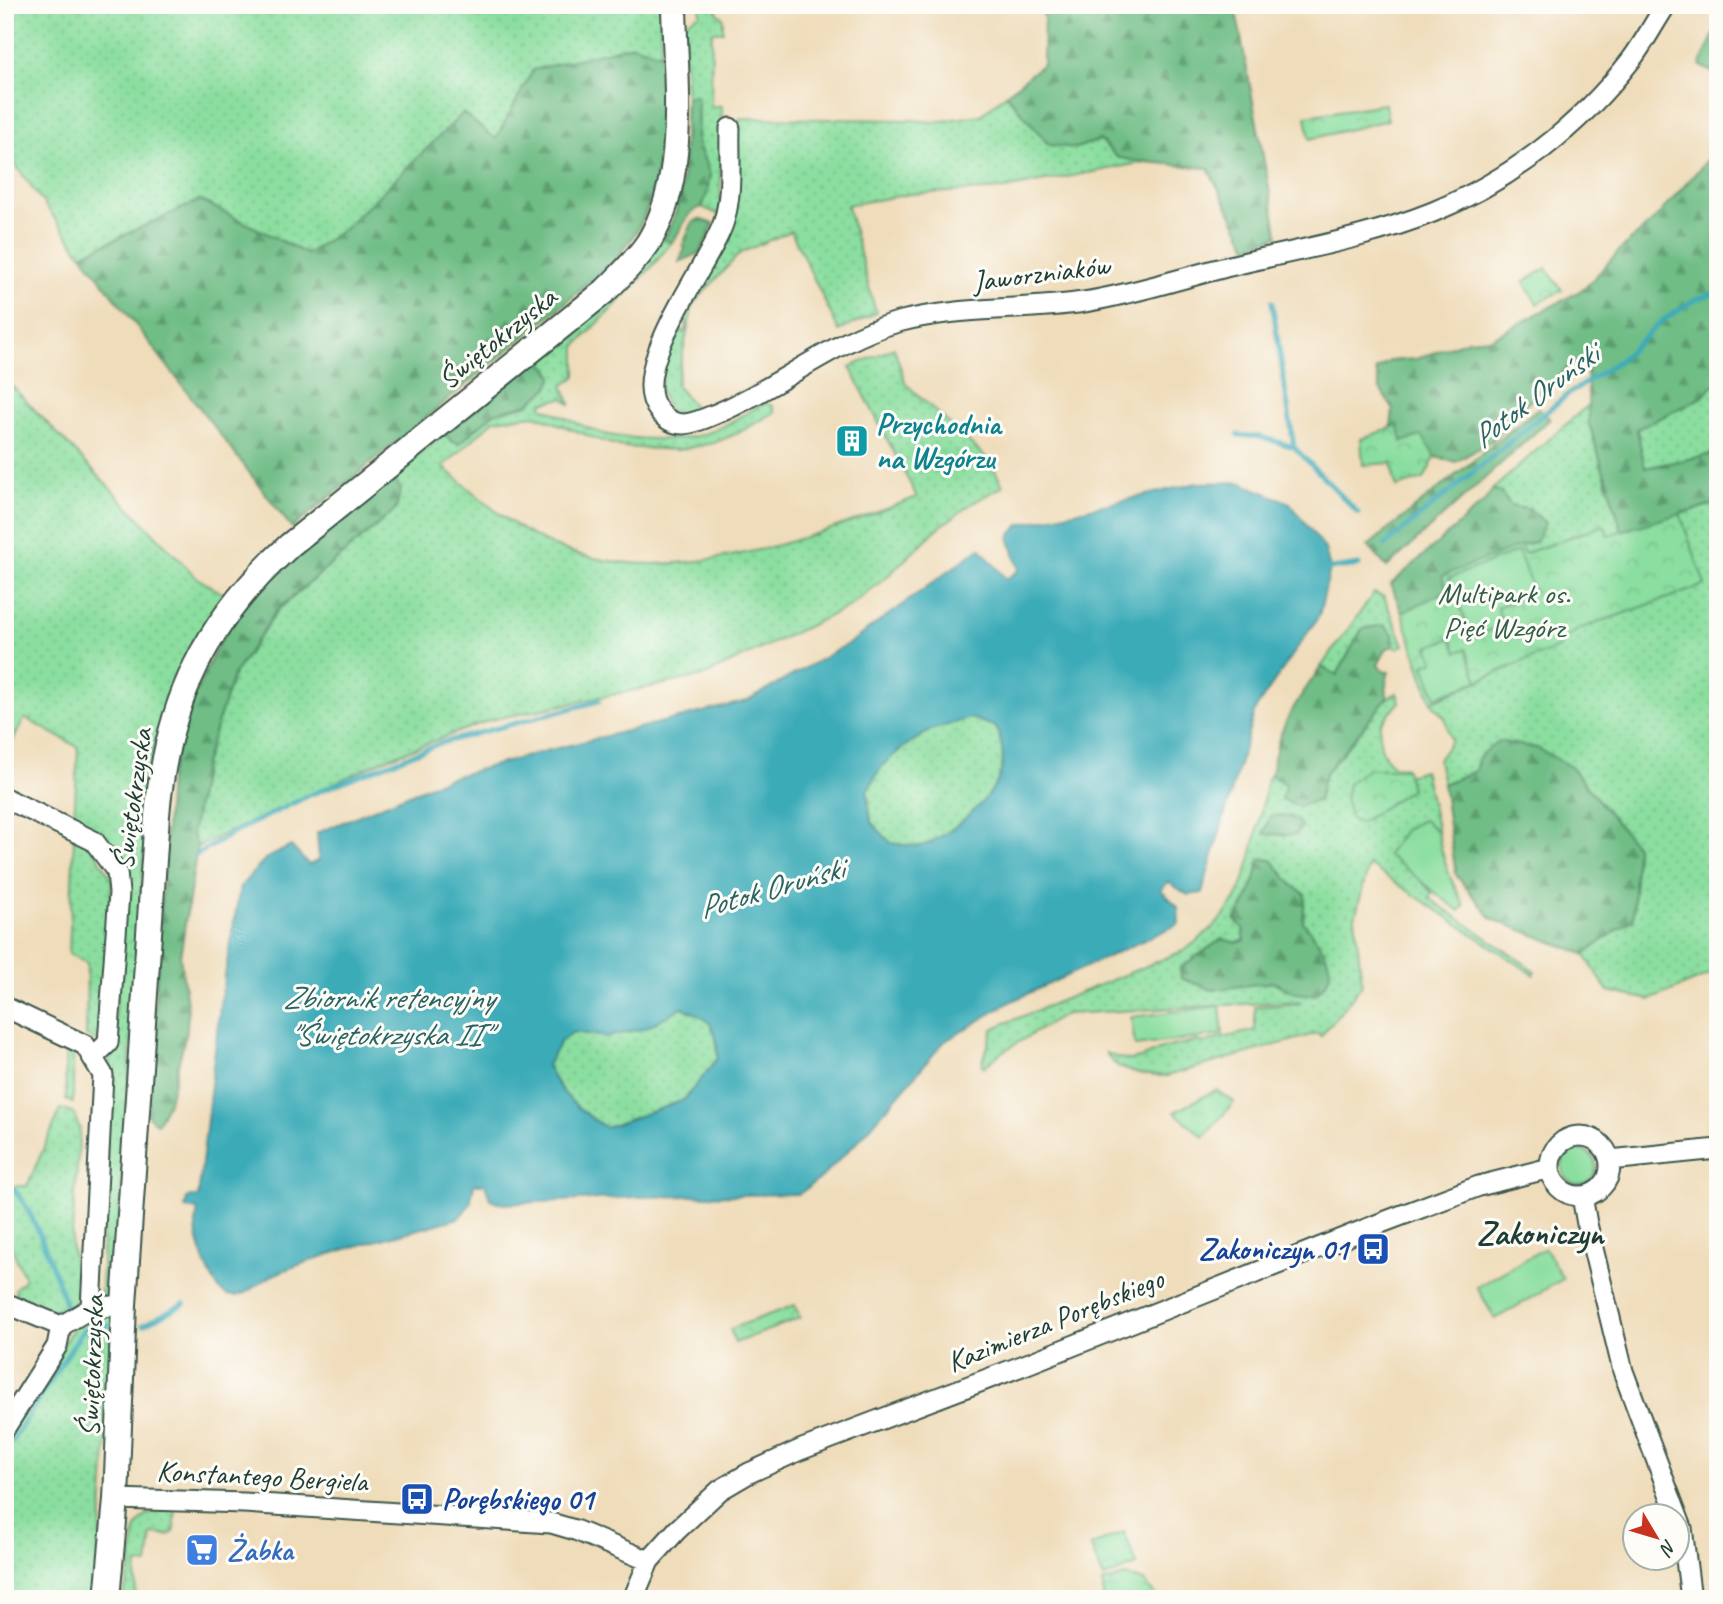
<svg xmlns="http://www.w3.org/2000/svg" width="1723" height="1604" viewBox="0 0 1723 1604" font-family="Caveat,sans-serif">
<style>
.grass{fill:url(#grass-dots);stroke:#548e6a;stroke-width:2;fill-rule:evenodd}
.forest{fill:url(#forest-firs);stroke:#477d5d;stroke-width:2}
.wetland{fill:url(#wetland-marsh);stroke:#548e6a;stroke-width:2}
.park{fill:url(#park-crowns);stroke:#548e6a;stroke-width:2}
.garden{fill:#8ade9f;stroke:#548e6a;stroke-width:2}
.water{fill:#3babb8;stroke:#2d7476;stroke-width:2;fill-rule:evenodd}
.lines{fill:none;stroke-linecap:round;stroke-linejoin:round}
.stream{stroke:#3babb8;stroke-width:5}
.minor-casing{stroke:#3e5548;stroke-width:23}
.major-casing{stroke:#3e5548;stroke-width:28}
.minor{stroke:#fff;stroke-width:19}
.major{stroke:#fff;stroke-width:24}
.labels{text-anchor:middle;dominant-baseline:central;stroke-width:6;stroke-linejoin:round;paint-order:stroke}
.street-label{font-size:30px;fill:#1f3d34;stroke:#fdfcf7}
.culture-label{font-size:30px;font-weight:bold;fill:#0d838f;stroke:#fdfcf7;text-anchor:start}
.park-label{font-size:30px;fill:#345d49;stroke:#fdfcf7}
.transit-label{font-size:30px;font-weight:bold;fill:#164399;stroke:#fdfcf7;text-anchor:end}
.shop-label{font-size:30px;font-weight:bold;fill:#366cbe;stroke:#fdfcf7;text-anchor:start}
.water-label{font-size:32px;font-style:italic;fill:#296462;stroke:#fdfcf7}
.quarter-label{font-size:33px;font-weight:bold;fill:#1f3d34;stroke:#fdfcf7}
</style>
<defs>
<pattern id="grass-dots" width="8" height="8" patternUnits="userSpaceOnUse" patternTransform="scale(1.75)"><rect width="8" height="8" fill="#8ade9f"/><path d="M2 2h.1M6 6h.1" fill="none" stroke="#77bf8a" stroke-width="1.8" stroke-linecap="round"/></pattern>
<pattern id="forest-firs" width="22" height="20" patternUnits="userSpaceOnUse" patternTransform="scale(1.75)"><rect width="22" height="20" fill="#6fbd86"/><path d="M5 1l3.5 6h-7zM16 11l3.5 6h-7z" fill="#5b9b6e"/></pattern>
<pattern id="wetland-marsh" width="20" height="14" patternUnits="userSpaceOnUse" patternTransform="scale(1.75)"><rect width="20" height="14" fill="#8ade9f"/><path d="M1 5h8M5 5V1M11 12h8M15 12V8" fill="none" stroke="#77bf8a"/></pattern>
<pattern id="park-crowns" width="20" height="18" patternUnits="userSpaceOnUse" patternTransform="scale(1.75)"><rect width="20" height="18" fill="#8ade9f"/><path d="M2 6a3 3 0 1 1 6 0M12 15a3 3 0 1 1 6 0" fill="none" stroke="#77bf8a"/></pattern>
</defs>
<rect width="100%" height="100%" fill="#fdfcf7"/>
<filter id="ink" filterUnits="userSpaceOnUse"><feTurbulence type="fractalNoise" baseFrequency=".0143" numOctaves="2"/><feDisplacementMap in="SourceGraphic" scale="14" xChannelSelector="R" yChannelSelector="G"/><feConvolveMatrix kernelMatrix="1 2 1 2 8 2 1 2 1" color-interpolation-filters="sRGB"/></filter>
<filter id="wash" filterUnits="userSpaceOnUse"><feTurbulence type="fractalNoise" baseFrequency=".00686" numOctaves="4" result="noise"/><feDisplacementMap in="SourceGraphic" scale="28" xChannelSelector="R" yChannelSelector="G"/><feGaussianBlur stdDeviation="1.57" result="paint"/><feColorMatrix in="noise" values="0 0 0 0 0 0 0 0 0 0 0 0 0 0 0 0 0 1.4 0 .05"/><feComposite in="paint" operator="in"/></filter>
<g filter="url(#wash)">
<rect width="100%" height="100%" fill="#efdcba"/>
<!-- grass -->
<path class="grass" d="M5 5H660L661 54 633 45 533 70 496 140 463 114 344 229 307 254 200 200 82 255 5 151Z
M700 5H717V12L723 18V32H712L711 106H722L720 215 702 207 707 194V163L702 157 697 142 698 118 686 99 684 23 700 14Z
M1006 94 1049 145 1076 148 1100 140 1117 157 1145 162 1004 189 911 194 847 205 876 313 839 331 791 231 740 253 693 304 676 385 696 409 711 404 709 410 682 416 667 409 660 388 665 361 675 330 684 332 687 324 683 316 709 268 737 128 740 127V118L912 120 934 122 981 115Z
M664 239 671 243 650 269 576 346V376L563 386 571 405 563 398 542 403V407C561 415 581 426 601 433 621 439 671 441 692 437 718 433 742 414 765 403L773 406 775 412 738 433 714 443 678 450 623 447 602 441 535 415 494 420 443 467C474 492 505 523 541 540 656 597 806 540 917 497L850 367 894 348 906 384 991 462 1003 486 971 504 936 530 887 577 849 607 703 676 490 720 388 758 197 847 192 834 204 764 233 676 277 611 396 509 394 480 378 488 446 433 452 442 459 444 494 412 528 404 548 388 534 362Z
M5 379 197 578 224 594C192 640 165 693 154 748 150 768 149 788 147 808L114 1295 108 1298 101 1296 108 1067 114 1040 123 880 115 851 101 835 74 821 78 747 25 718 5 755Z
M1718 381V453L1644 468 1637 429 1701 398Z
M1589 404V423L1622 531 1608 536 1603 525 1524 554 1520 546 1536 542 1531 510 1511 507 1501 493 1493 489Z
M1718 503V971L1650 1000 1608 991 1584 954 1633 919 1636 846 1571 767 1479 757 1475 771 1443 784 1438 760 1451 741 1445 718 1431 702 1528 659 1559 648 1566 638 1579 629 1704 585 1680 514Z
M1374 593 1384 597 1404 645 1397 648 1394 646 1393 634 1362 629 1337 675 1321 667Z
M1397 693 1400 702 1380 724C1379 742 1380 753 1393 766L1405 767 1406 769 1398 770 1411 789 1407 775 1424 770 1438 832 1423 820 1387 855 1414 873 1432 893 1429 898 1535 971 1534 975 1369 865 1355 917 1362 985 1321 1036 1318 1033 1167 1076C1147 1076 1116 1073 1106 1053 1132 1064 1134 1061 1159 1050 1170 1045 1185 1044 1197 1041L1203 1043 1255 1030V1007L1301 1003 1299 1001 1066 1014 1002 1052 984 1067 982 1065 993 1029 1001 1025 1183 951C1204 937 1220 923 1233 903 1250 879 1261 809 1268 778L1271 775 1286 785 1282 799 1318 801 1325 774 1387 698ZM1260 859 1272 860 1292 885 1305 894 1303 922 1315 937 1296 993 1273 982 1212 989 1181 978 1180 968 1222 939 1237 943 1245 940 1243 928 1235 920C1248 901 1256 882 1260 859Z
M970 718 996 727C1002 742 1006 759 1000 775 992 799 947 837 924 845 915 848 900 844 891 843L871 822 867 791 882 766 902 748 931 730Z
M74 837 92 847 112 879 106 1033 96 1041 86 1036 87 963 69 954Z
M682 1007C713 1021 716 1025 718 1059L684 1100 606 1128C579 1109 560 1096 547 1065L560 1042 573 1032 607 1037 646 1028Z
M65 1046 73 1050V1103L66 1100Z
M61 1109 74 1114 80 1130 71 1245 80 1294 71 1310 65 1313 51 1311 16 1297 15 1289 25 1279 5 1232V1183L10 1186H27Z
M100 1315 112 1316 115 1320 96 1599H5V1439L70 1333 78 1323Z
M176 1509 174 1532 168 1535 152 1534 148 1565 137 1564 135 1599H121L129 1577 136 1528C145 1511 158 1511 176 1509Z"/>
<!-- forest -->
<path class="forest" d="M1041 5H1235L1278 236 1248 247 1208 168 1135 161 1117 157 1100 140 1076 148 1049 145 1006 94 1043 64 1044 18Z
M1718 25V76L1700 65Z
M633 45 661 54C662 106 664 161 646 212 639 232 623 250 610 266L292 528 82 255 200 200 307 254 344 229 463 113 496 139 533 70Z
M692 95 698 98 697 142 710 174 707 194 702 207C684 212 684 230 671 243L664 239 675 214 682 186 686 99Z
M1718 148V381L1701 398 1637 429 1645 468 1718 453V503L1622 531 1589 423 1587 365 1582 362 1570 365 1542 393 1522 407 1493 440 1456 462 1435 457 1422 436 1402 442 1398 425 1391 428 1393 409 1380 389 1376 370 1390 361 1416 359 1468 340 1492 338 1584 289 1620 250 1652 222Z
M699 219 714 224 700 253 679 262 685 248 683 245 692 223Z
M534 362C545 363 549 367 553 377L548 388 528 404 494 413 459 444 448 438 446 433Z
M1538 408 1550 419 1387 567 1368 546Z
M395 480 401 490 396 509 277 610 233 676 204 764 192 834 197 847 180 957 188 1010 187 1029 169 1101 157 1124 148 1116 169 780 186 714 216 648 248 600 296 555 378 488Z
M1493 489 1501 493 1511 506 1531 510 1545 523 1536 542 1520 546 1443 576 1448 590 1402 613 1391 584 1483 503Z
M1384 625 1393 634 1394 646 1387 648 1378 665 1382 670 1389 672 1386 681 1387 698 1325 774 1318 801 1298 806 1281 799 1286 785 1271 775C1278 725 1293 707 1321 667L1337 675 1362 629Z
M1498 741 1537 748 1571 767 1636 846 1633 919 1584 954 1492 919 1456 875 1443 784 1475 771 1479 757Z
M1282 815 1296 819 1302 827 1296 835 1264 834 1270 816Z
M1260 859 1272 860 1292 885 1305 894 1303 922C1314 936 1334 958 1329 977 1327 984 1320 990 1315 995L1296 993 1273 982 1212 990 1181 978 1180 968 1222 939 1237 943 1245 940 1243 928 1235 920C1248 901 1256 882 1260 859Z"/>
<!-- wetland -->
<path class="wetland" d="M1125 1576 1144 1581 1158 1599H1103V1583Z"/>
<!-- park -->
<path class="park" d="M1385 104 1388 120 1310 139 1306 116Z
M1546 268 1562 290 1537 304 1524 282Z
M1398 425 1402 442 1422 436 1435 457 1424 479 1397 487 1394 479 1392 463 1363 465 1361 439Z
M1680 514 1705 585 1579 629 1566 638 1559 648 1528 659 1431 702 1402 613 1448 590 1442 576 1520 546 1524 554 1604 525 1608 535Z
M1367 769H1406L1411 789 1360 823 1351 819 1345 799 1348 784Z
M1216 1090 1234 1102 1204 1137 1174 1112Z
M795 1305 800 1318 735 1343 730 1329Z
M1124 1532 1137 1565 1104 1578 1090 1546Z"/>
<!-- garden -->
<path class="garden" d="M1518 551 1534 593 1497 607 1503 625 1472 637 1449 578Z
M1451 638 1457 652 1466 649 1478 681 1436 697 1424 665 1434 661 1428 647Z
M1423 820 1438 832C1442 860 1451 881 1464 905L1460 911C1434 894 1413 872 1387 855L1405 829Z
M1220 1006 1223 1035 1135 1046 1131 1017Z
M1562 1167a17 17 0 1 1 34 0a17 17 0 1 1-34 0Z
M1545 1248 1563 1279 1495 1319 1477 1287Z"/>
<!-- water -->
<path class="water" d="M1239 482 1290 503 1325 549 1330 569 1319 616 1255 710 1202 893 1188 895 1168 882 1161 890 1178 907 1179 924 1012 1001 944 1042 862 1137 821 1178 799 1194 637 1197 503 1204 490 1199 485 1184H474L470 1204 459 1218C397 1236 332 1250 273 1275 260 1281 241 1303 225 1294 211 1286 196 1241 196 1226 195 1221 197 1215 198 1210L185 1208 187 1197H198L221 998 240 887 265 859 291 846 309 865 319 860 317 833 445 779 542 752 747 701 851 642 980 548 1006 579 1019 570 1009 537 1019 525 1197 483ZM970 718 996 727C1002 742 1006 759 1000 775 992 799 947 837 924 845 915 848 900 844 891 843L871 822 867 791 882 766 902 748 931 730ZM682 1007C713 1021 716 1025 718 1058L684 1100 606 1128C580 1111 559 1094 547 1065L560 1042 573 1032 607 1037 646 1028Z"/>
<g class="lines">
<!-- stream -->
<path class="stream" d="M1272 302 1294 447
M1238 435 1261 437 1294 447 1358 513
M1385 545 1567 395 1620 360 1662 321 1696 299 1718 292
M1324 570 1359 565
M196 855 239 830 310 795 441 743 599 701
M5 1182C33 1199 57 1282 69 1314
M143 1325 184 1304
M5 1452 83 1330 109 1325"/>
</g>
</g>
<g filter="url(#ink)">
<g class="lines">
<defs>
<path id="minor" d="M730 128C729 158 733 191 724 221 712 262 624 370 659 411 665 419 674 424 684 424 698 423 712 415 725 410 782 384 839 338 898 322 958 306 1023 311 1084 302 1136 294 1187 276 1238 264 1303 249 1371 237 1433 212 1511 180 1579 127 1631 60 1644 43 1654 23 1666 5
M5 798 94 841 117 872 119 893 108 1043 93 1057
M5 1007 85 1045 103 1075 91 1308
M1550 1166a30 30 0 1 1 60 0a30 30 0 1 1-60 0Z
M1610 1160 1718 1149
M1582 1196 1587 1224 1623 1371 1682 1528 1691 1599
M5 1303 61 1326
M61 1326 91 1308 124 1305
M5 1428 57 1346 61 1326
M116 1499 244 1503 551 1523 575 1530 649 1561
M633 1599 649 1561 677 1530 720 1490 749 1473 800 1450 1027 1364 1381 1223 1479 1186 1550 1168"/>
<path id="major" d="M107 1599 116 1499 124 1305 157 815C167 701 205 622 290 545L605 291C620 276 636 261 648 243 689 177 675 80 674 5"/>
</defs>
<!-- minor casing -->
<use href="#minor" class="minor-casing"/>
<!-- major casing -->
<use href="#major" class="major-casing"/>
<!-- minor -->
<use href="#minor" class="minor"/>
<!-- major -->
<use href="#major" class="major"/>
</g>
</g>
<!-- icons -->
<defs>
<symbol id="building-square" viewBox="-11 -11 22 22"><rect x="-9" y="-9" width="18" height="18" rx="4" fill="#0f9aa8" stroke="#fdfcf7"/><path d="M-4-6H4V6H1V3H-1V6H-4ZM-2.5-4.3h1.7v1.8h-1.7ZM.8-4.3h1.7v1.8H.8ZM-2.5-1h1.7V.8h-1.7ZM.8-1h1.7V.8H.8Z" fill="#fff"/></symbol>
<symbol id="bus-square" viewBox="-11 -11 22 22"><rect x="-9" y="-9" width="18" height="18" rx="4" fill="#1a4fb4" stroke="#fdfcf7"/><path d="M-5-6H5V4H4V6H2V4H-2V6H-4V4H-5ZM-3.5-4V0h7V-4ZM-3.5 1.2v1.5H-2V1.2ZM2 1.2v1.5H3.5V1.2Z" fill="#fff"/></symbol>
<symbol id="supermarket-square" viewBox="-11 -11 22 22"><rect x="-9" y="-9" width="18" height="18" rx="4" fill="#3f7fe0" stroke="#fdfcf7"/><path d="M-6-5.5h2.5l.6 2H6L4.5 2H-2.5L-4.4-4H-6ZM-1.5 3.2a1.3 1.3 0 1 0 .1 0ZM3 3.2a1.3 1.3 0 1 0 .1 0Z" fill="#fff"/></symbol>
</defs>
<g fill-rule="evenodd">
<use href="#building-square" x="833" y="422" width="38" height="38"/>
<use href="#bus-square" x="1354" y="1230" width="38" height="38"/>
<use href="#bus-square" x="398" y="1480" width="38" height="38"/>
<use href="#supermarket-square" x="183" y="1531" width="38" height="38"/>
</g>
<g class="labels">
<!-- street labels -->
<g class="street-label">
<text transform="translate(1041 273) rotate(-7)">Jaworzniaków</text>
<text transform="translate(497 338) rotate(-39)">Świętokrzyska</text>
<text transform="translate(132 799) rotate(-82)">Świętokrzyska</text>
<text transform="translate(1055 1320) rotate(-22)">Kazimierza Porębskiego</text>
<text transform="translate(91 1366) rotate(-88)">Świętokrzyska</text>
<text transform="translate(262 1476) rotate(3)">Konstantego Bergiela</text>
</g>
<!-- culture labels -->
<g class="culture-label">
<text x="876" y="424">Przychodnia<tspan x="876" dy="34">na Wzgórzu</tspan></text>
</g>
<!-- park labels -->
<g class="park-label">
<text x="1504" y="593">Multipark os.<tspan x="1504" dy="34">Pięć Wzgórz</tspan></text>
</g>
<!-- transit labels -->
<g class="transit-label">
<text x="1348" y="1249">Zakoniczyn 01</text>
<text x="442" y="1499" text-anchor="start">Porębskiego 01</text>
</g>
<!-- shop labels -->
<g class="shop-label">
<text x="227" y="1550">Żabka</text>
</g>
<!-- water labels -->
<g class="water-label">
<text transform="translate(1535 396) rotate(-37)">Potok Oruński</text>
<text transform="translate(771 888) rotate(-16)">Potok Oruński</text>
<text x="388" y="997">Zbiornik retencyjny<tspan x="388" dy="37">"Świętokrzyska II"</tspan></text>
</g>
<!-- quarter labels -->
<g class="quarter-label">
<text x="1540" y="1233">Zakoniczyn</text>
</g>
</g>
<!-- margin -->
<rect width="1723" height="1604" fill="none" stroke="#fdfcf7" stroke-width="28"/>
<!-- north arrow -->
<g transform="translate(1656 1537) rotate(128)"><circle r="33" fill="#fdfcf7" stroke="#a4b0a9" stroke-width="2"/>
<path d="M0-5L12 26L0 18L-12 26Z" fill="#c8321e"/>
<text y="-10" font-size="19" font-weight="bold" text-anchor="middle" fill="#1f3d34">N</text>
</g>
</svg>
